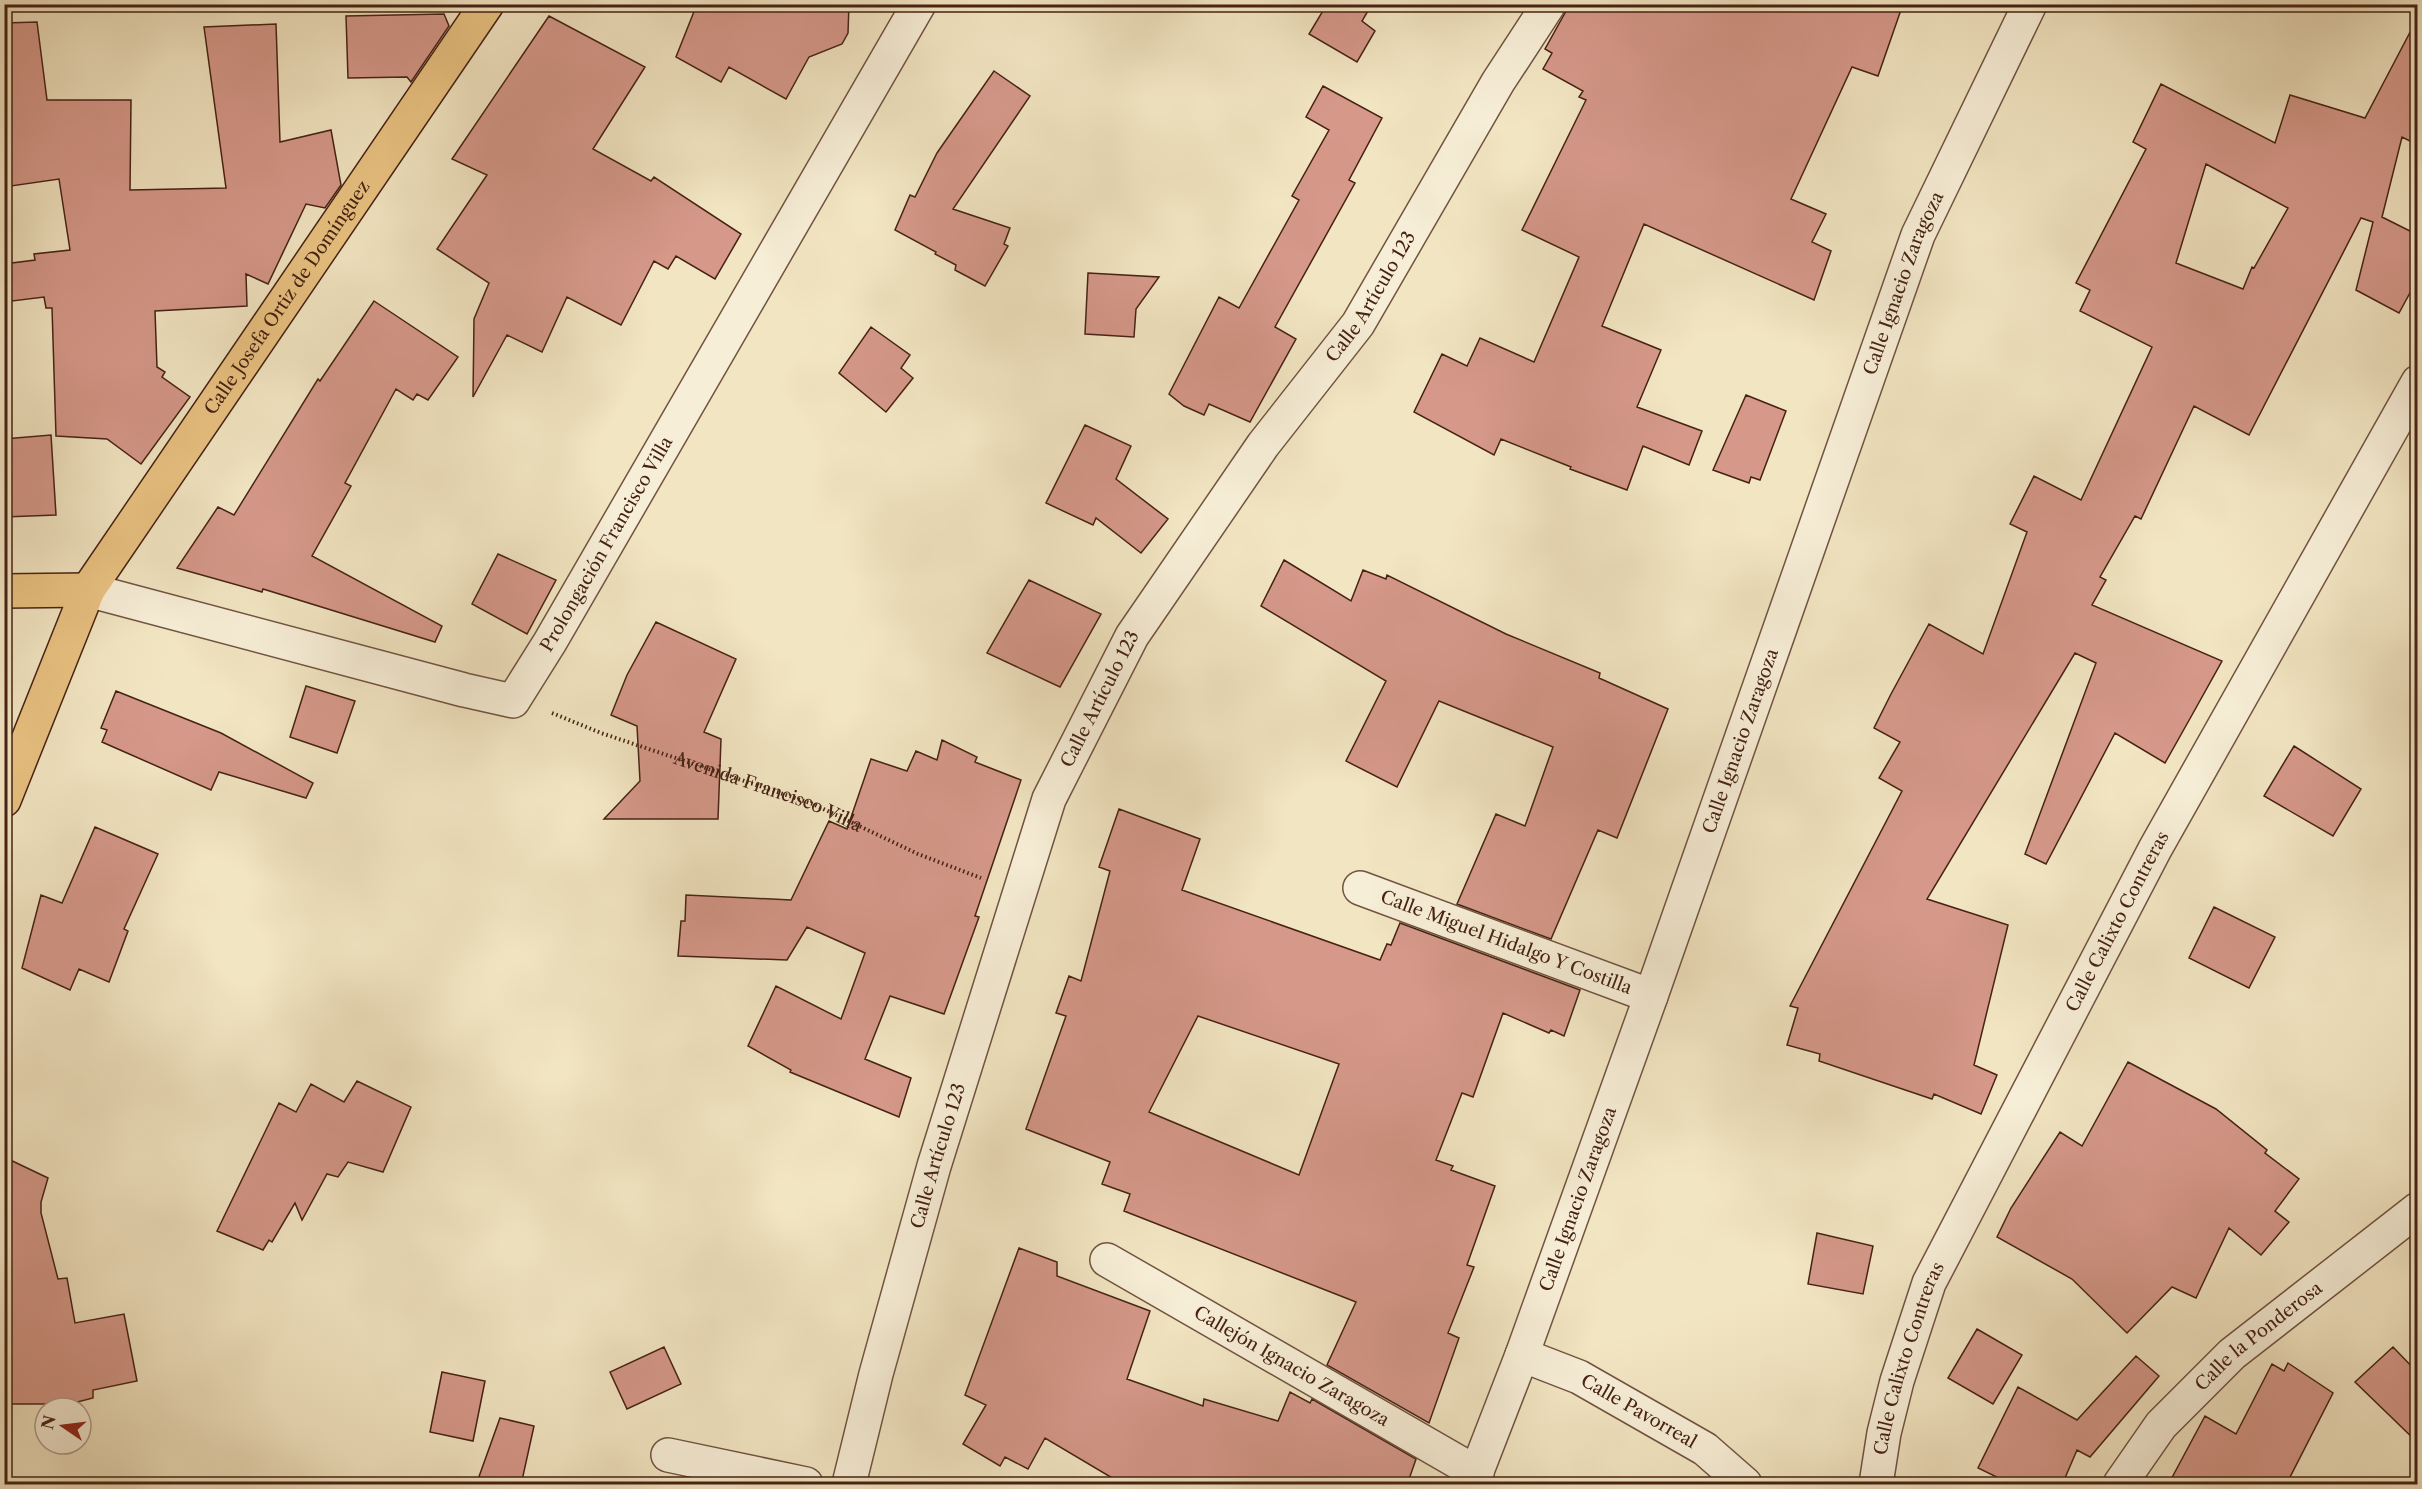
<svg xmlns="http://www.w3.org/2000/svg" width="2422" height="1489" viewBox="0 0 2422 1489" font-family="'Libre Caslon Text',serif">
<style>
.building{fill:#d59889;stroke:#462215;stroke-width:1.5;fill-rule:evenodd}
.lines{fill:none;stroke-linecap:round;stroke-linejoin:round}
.minor-casing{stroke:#715340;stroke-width:36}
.major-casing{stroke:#462215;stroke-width:36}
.path{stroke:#462215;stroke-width:4;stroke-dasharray:1.5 3;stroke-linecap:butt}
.minor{stroke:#f7eed7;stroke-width:33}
.major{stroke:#e9c281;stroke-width:33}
.labels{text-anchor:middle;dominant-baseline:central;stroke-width:4.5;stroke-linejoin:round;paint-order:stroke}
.street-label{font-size:18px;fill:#462215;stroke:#f7eed7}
</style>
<rect width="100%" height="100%" fill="#f2e5c2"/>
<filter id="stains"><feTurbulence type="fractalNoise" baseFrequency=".00333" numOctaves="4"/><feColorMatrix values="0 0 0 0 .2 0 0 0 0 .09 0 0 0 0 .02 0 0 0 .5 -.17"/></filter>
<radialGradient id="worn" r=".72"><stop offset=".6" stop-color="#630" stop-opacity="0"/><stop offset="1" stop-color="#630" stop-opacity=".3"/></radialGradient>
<!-- building -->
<path class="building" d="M697 4H849L848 33 842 44 809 57 786 99 729 67 721 82 676 57Z
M1327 4H1372L1362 21 1375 31 1357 62 1309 34Z
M1570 4H1903L1878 76 1852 67 1791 199 1826 214 1812 242 1831 251 1814 300 1644 224 1602 326 1661 350 1637 407 1702 431 1689 465 1643 446 1627 490 1570 469 1571 467 1501 439 1494 455 1414 412 1442 354 1467 366 1480 338 1534 362 1579 257 1522 230 1586 100 1579 97 1583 91 1543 69 1552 53 1545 49Z
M444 14 449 26 411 82 407 77 348 78 346 16Z
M549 16 645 67 593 149 651 181 654 177 741 234 715 279 676 256 668 269 654 261 621 325 567 297 542 352 507 335 473 397 474 319 489 283 437 249 487 175 452 159Z
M2418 17V145L2402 137 2382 217 2418 235V278L2399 313 2356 290 2373 222 2361 218 2249 435 2194 406 2141 519 2135 516 2100 577 2106 580 2092 605 2222 661 2192 715 2165 763 2115 733 2046 864 2025 854 2096 663 2075 653 1927 899 2008 925 1974 1065 1997 1075 1981 1114 1934 1094 1932 1099 1819 1061 1820 1054 1787 1045 1798 1008 1790 1006 1902 791 1879 778 1900 742 1874 728 1891 694 1929 624 1983 654 2027 532 2010 524 2034 476 2081 500 2152 347 2080 311 2090 290 2076 283 2146 149 2133 142 2161 84 2275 143 2290 95 2365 118ZM2206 164 2288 208 2254 268 2252 267 2243 289 2176 263Z
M37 22 47 100H131L130 190 226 188 204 27 276 24 280 142 331 130 341 185 325 208 306 204 268 284 246 274 247 306 155 311 157 367 165 372 162 377 190 397 141 464 107 439 56 436 52 308H46L44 297 4 302V264L35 260 34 254 70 250 59 179 4 187V23Z
M994 71 1030 96 953 209 1010 228 1004 244 1008 246 985 286 955 270 956 265 935 254 936 252 895 230 910 195 915 197 937 153Z
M1323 86 1382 118 1349 180 1355 183 1275 327 1296 339 1250 422 1209 404 1204 415 1184 406 1169 394 1219 297 1239 308 1299 200 1292 196 1329 130 1306 117Z
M1088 273 1159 277 1136 309 1134 337 1085 334Z
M374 301 458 357 428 400 417 394 413 400 396 389 345 483 351 486 312 556 442 626 435 642 263 589 262 592 177 568 218 507 234 515 318 379 320 381Z
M871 327 910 355 901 368 913 378 886 412 839 373Z
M1746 395 1786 411 1760 480 1751 477 1749 483 1713 470Z
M1085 425 1131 446 1116 479 1168 519 1141 553 1096 518 1093 525 1046 503Z
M51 435 56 515 4 517V439Z
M498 554 556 580 527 634 472 604Z
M1284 560 1351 601 1363 570 1386 579 1387 575 1506 634 1600 673 1599 678 1668 709 1617 838 1598 830 1551 939 1457 904 1496 814 1525 826 1553 747 1439 701 1397 787 1346 761 1386 681 1261 606Z
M1029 580 1101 614 1060 687 987 653Z
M656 622 736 659 704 732 721 739 718 819H604L640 781 637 726 611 715 627 675Z
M306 686 355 701 337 753 290 737Z
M116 691 221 733 313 783 306 798 219 772 211 790 102 742 107 730 101 728Z
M942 740 977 757 975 762 1021 780 975 916 979 917 944 1014 890 996 865 1059 911 1078 899 1117 790 1072 791 1070 748 1046 776 986 841 1019 865 953 807 927 787 960 678 956 681 921H685L686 895 791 900 829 821 847 829 871 759 907 771 916 751 937 760Z
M2294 746 2361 789 2333 836 2264 796Z
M1119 809 1200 839 1182 890 1380 960 1387 944 1391 945 1400 923 1580 990 1564 1036 1551 1030 1549 1033 1503 1013 1473 1097 1462 1093 1436 1160 1453 1166 1451 1170 1495 1186 1467 1265 1474 1267 1448 1333 1459 1338 1429 1423 1327 1365 1356 1302 1124 1211 1130 1194 1102 1184 1110 1162 1026 1129 1066 1016 1056 1013 1069 976 1081 981 1110 871 1099 867ZM1198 1016 1339 1064 1299 1175 1149 1112Z
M95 827 158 854 124 929 128 931 109 982 79 969 70 990 22 968 41 895 62 903Z
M2214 907 2275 937 2249 988 2189 958Z
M2128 1062 2216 1109 2267 1150 2265 1153 2299 1179 2275 1211 2289 1222 2261 1255 2229 1228 2196 1298 2172 1287 2127 1333 2072 1279 1997 1237 2011 1208 2060 1132 2082 1146Z
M357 1081 411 1107 383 1172 348 1162 338 1177 327 1174 302 1220 295 1203 272 1242 269 1240 263 1250 217 1231 279 1103 296 1112 311 1084 344 1102Z
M4 1157 48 1178 41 1202V1213L58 1279 67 1278 75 1323 124 1314 137 1381 93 1390V1398L54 1408 53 1404H4Z
M1817 1233 1873 1246 1863 1294 1808 1284Z
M1019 1248 1057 1262V1276L1150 1311 1127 1379 1203 1406 1204 1399 1278 1421 1290 1392 1310 1403 1312 1399 1416 1459 1407 1485H1124L1045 1438 1028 1469 1005 1457 1000 1466 963 1444 986 1405 965 1395Z
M1977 1329 2022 1355 1993 1404 1948 1378Z
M664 1347 681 1384 627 1409 610 1372Z
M2393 1347 2418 1373V1443L2355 1382Z
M2136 1356 2159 1376 2090 1457 2077 1450 2062 1485H2013L1978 1468 2018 1387 2077 1420Z
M2288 1363 2333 1393 2286 1485H2168L2205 1416 2236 1434 2272 1364 2284 1371Z
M442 1372 485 1381 473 1441 430 1432Z
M500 1418 534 1426 521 1485H476Z"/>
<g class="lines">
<defs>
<g id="minor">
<path id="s2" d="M88 590 464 690 513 701 550 642 919 4"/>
<path id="s3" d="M1360 888 1651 996"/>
<path id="s4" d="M1107 1260 1477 1473"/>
<path id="s5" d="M1522 1355 1579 1377 1705 1449 1745 1484"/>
<path d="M668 1455 806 1484"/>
<path id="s6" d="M849 1484 876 1374 934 1166 1049 799 1132 636 1263 445 1358 324 1498 82 1549 4"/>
<path id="s7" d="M1472 1484 1522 1355 1651 996 1918 235 2030 4"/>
<path id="s8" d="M1876 1484 1884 1433 1897 1381 1929 1283 2155 849 2418 382"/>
<path id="s9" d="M2120 1484 2161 1425 2232 1354 2418 1209"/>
</g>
<g id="major">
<path d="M4 591 88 590"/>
<path id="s10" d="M4 800 88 590 487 4"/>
</g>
</defs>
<!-- minor casing -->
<use href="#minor" class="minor-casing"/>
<!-- major casing -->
<use href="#major" class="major-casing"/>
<!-- path -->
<path class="path" id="s1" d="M552 713 601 733 813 804 918 854 981 878"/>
<!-- minor -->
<use href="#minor" class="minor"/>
<!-- major -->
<use href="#major" class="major"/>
</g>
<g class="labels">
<!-- street labels -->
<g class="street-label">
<text stroke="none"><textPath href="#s7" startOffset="1276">Calle Ignacio Zaragoza</textPath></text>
<text stroke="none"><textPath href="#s6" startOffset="1312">Calle Artículo 123</textPath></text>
<text stroke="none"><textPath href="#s10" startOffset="580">Calle Josefa Ortiz de Domínguez</textPath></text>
<text stroke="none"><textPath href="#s2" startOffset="622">Prolongación Francisco Villa</textPath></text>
<text stroke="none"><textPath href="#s6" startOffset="826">Calle Artículo 123</textPath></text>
<text stroke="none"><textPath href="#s7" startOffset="790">Calle Ignacio Zaragoza</textPath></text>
<text stroke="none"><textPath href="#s1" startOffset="230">Avenida Francisco Villa</textPath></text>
<text stroke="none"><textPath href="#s8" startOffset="616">Calle Calixto Contreras</textPath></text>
<text stroke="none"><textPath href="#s3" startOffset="156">Calle Miguel Hidalgo Y Costilla</textPath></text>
<text stroke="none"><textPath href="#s6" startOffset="340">Calle Artículo 123</textPath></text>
<text stroke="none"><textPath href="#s7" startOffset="304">Calle Ignacio Zaragoza</textPath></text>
<text stroke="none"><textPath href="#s9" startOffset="204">Calle la Ponderosa</textPath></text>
<text stroke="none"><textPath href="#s8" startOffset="130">Calle Calixto Contreras</textPath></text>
<text stroke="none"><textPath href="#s4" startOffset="213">Callejón Ignacio Zaragoza</textPath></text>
<text stroke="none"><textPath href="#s5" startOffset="130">Calle Pavorreal</textPath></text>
</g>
</g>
<!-- margin -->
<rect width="2422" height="1489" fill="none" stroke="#f2e5c2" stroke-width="24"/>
<rect x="6" y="6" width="2410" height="1477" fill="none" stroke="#462215" stroke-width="3"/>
<rect x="12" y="12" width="2398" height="1465" fill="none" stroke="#462215" stroke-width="1.5"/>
<!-- north arrow -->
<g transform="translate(63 1426) rotate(284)"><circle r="28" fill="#f7eed7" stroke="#b09c89" stroke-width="1.5"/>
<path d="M0-4.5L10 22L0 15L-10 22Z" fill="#8f2418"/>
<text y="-9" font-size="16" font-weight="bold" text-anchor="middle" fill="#462215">N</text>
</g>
<rect width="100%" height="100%" filter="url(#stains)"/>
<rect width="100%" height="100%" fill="url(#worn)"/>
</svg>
